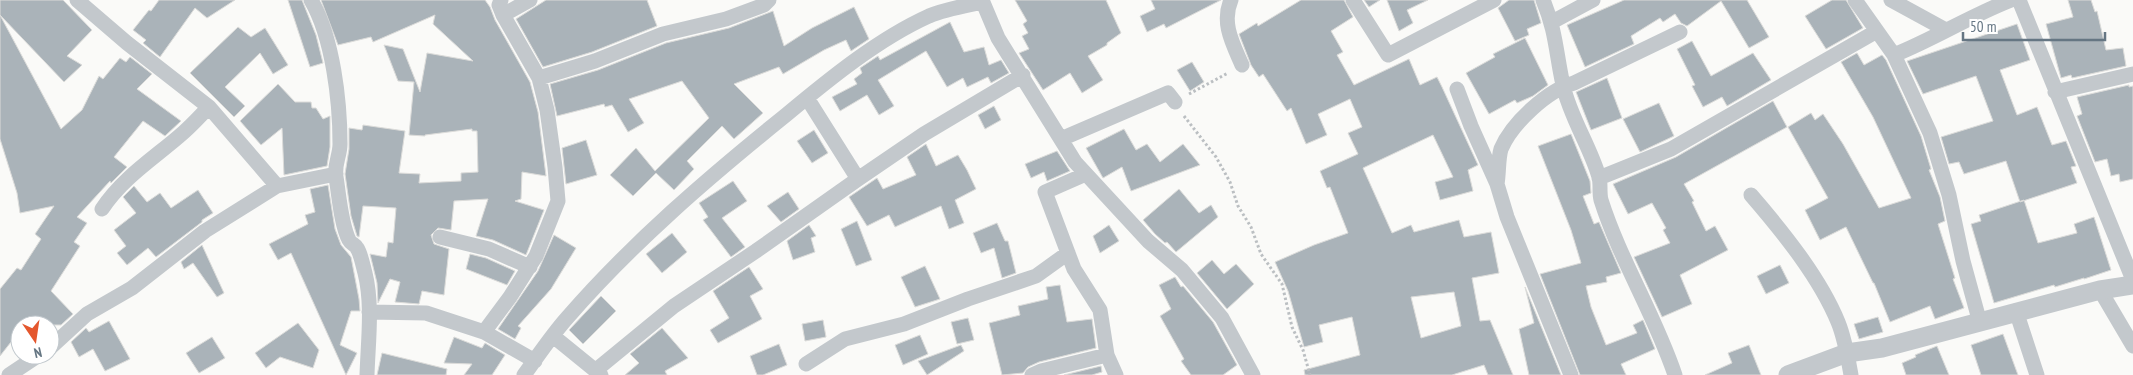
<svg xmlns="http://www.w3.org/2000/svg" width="2133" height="375" viewBox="0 0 2133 375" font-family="'PT Sans Narrow',sans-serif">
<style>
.building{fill:#aab3b9;stroke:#dcdcda;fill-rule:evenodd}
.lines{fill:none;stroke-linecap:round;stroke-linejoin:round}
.path{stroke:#bbbfc2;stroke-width:3;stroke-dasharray:2.5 2.5;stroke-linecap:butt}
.minor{stroke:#c3c8cc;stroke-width:15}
.tertiary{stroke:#c3c8cc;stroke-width:19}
</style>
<rect width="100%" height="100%" fill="#fafaf8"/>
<!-- building -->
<path class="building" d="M0 0H63L92 30 67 56 82 65 64 82 0 15Z
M159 0H235L207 18 195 8 160 57 143 43 146 40 133 30 149 10 151 11Z
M288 0H302L316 35 323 63 310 67Z
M321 0H485L490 7 495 20 530 82 538 112 546 176 522 172 521 199 515 201 544 210 526 255 493 240 476 236 488 199 454 201 451 230 438 228 431 235 434 244 449 249 444 295 422 291 419 304 395 302 400 282 390 279 378 303 377 283 370 254 386 257 388 242 393 243 396 208 363 206 359 237 357 236 351 216 345 174 349 149V128L362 130 363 125 405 131 399 173 420 174 419 183 461 181V173L478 172 477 131H472V129L425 135V136L409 135 414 82 398 81 384 45 403 49 420 92 427 53 473 61 433 24 435 15 373 42 371 37 338 45Z
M546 0H647L657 26 592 52 543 67 516 19Z
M1015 0H1106L1121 33 1107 43V45L1088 56 1103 80 1082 93 1070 73 1043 90 1019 53 1029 49 1022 36 1028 33 1023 24 1027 21Z
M1151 0H1221L1166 28 1164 24 1147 32 1140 16 1155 9Z
M1301 0H1344L1353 17 1331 31 1343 52 1337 55 1354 85 1409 59 1420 85 1437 77 1442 87 1478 165 1468 170 1473 191 1440 200 1435 182 1453 177 1433 135 1363 168 1392 233 1411 225 1414 232 1459 220 1464 237 1491 232 1499 273 1472 278 1480 321 1490 320 1513 375H1488L1484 365 1452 375H1305L1304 370 1360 355 1352 317 1319 325 1323 342 1304 347 1288 291 1275 262 1314 245 1348 233 1330 187 1327 188 1320 171 1358 154 1348 133 1362 127 1350 99 1318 114 1327 135 1306 144 1291 108 1287 111 1263 74 1259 77 1251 65 1239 34 1257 23 1258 26ZM1454 292 1461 326 1421 338 1411 297Z
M1364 0H1380L1369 7Z
M1387 0H1428L1407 10 1413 23 1399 31Z
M1509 0H1534L1541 23 1527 29 1529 35 1515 41 1498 8Z
M1624 0H1747L1769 37 1749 48 1721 1 1687 26 1681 23 1675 14 1663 22 1660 18 1631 36 1634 44 1585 67 1567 25Z
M1832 0H1846L1863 28 1826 49 1805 16Z
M2068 0H2091L2095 12 2097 11 2106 50 2123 48 2126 66 2072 78 2071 75 2061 78 2046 24 2073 17Z
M854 7 869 39 851 51 846 40 824 50 783 74 779 67 734 84 763 113 734 139 722 126 687 161 694 169 674 190 656 173 633 196 610 175 636 148 655 171 709 118 682 81 629 99 644 123 628 132 612 105 605 107 604 104 557 116 550 84 598 70 666 43 729 28 773 11 784 46 812 28Z
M0 15 61 129 82 110 99 76 103 79 120 58 126 62 130 57 152 74 137 89 181 121 165 136 143 121 114 157 127 167 111 183 110 181 77 217 87 223 74 242 80 246 51 291 73 314 61 325H20V348L11 342 0 356V289L17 268 21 270 41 239 35 234 54 206 20 213 17 193 0 139Z
M950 22 964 52 984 47 989 65 1001 60 1009 73 991 83 988 77 967 87 963 78 947 87 926 51 878 80 894 106 879 115 867 95 840 111 832 97 857 84 854 79 862 73 860 68 878 56 880 60Z
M2017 24 2030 60 2000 70 2017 115 2037 107 2052 145 2066 141 2076 166 2071 167 2077 183 2020 202 2006 161 1964 174 1959 162 1949 164 1941 137 1993 121 1976 76 1923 94 1907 61Z
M238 27 251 37 265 28 288 65 273 74 260 53 225 87 245 106 234 117 190 73Z
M1525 38 1548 85 1533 96 1517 103 1515 100 1489 114 1466 73 1495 57 1493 54Z
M1692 41 1711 76 1753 53 1771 80 1727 106 1722 97 1703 107 1692 86 1695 85 1677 49Z
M1857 53 1864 65 1882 55 1886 60 1921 136 1931 169 1929 170 1940 197 1945 221 1938 224 1955 278 1953 279 1964 308 1935 319 1930 306 1890 322 1874 283H1873L1846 227 1820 240 1805 210 1828 198 1788 127 1811 113 1815 120 1823 114 1843 144 1879 208 1911 198 1873 117 1841 62Z
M1192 62 1204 82 1190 91 1177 70Z
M1607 78 1622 118 1591 130 1576 92Z
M278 84 295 102H311L312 108H316L323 119 330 116V147L327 166 284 175 282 128 261 145 240 121Z
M2129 85V87L2133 86V179L2120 182 2119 174 2111 176 2107 159 2095 162 2077 116 2082 114 2077 97Z
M1773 101 1787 127 1684 184 1694 201 1692 202 1706 231 1715 226 1728 250 1680 275 1692 304 1662 317 1634 257 1670 243 1663 230 1666 228 1652 203 1628 214 1613 184 1676 157Z
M1659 103 1674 136 1640 152 1623 119Z
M994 106 1001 120 985 129 978 115Z
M1124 129 1136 150 1147 144 1160 162 1183 144 1200 165 1131 191 1122 167 1103 178 1086 148Z
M814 130 828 153 812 163 797 141Z
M1571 134 1590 181 1591 193 1583 196 1594 224 1599 222 1621 273 1606 277 1607 282 1586 286 1591 307 1606 345 1637 333 1633 325 1643 320 1655 349 1621 364 1626 375H1580L1540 274 1581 263 1571 230 1538 146Z
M586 140 597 175 566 184 562 148Z
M926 144 936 166 958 155 967 170 976 189 955 200 964 223 949 229 941 206 895 227 889 215 867 226 849 197 877 178 883 189 916 175 907 157Z
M1057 151 1070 171 1047 181 1044 172 1031 178 1025 164Z
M733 181 747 201 722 218 745 247 731 257 703 220 708 217 699 203Z
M328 185 335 229 341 245 351 257 359 299 360 311H351L340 345 357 353 346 375 291 253 278 260 269 244 308 224 305 215 315 212 310 189Z
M134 186 147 202 160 193 171 208 198 190 213 213 202 220V222L156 257 148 248 127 265 117 253 126 246 114 230 136 213 123 197Z
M1179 189 1199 213 1211 205 1218 217 1176 252 1167 242 1165 243 1155 234 1143 220Z
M788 192 799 209 781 222 767 206Z
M2024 200 2038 243 2077 233 2074 224 2094 217 2111 270 2084 279V278L2055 287 2054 285 1994 303 1971 224 1981 221 1979 215Z
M857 221 872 260 856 266 841 229Z
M997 223 1005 241H1008L1016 273 1002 278 994 248 981 253 973 233Z
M809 225 816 236 811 238 815 252 793 260 787 241Z
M1109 225 1119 241 1100 253 1093 236Z
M672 233 687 252 662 273 646 254Z
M554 235 576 248 551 289 518 326 521 328 515 339 498 329 538 271Z
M202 245 224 293 217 297 193 263 184 269 181 262Z
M470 254 486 258 515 271 507 285 466 269Z
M1212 260 1224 274 1236 264 1254 284 1227 309 1197 273Z
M1780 265 1789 283 1766 294 1757 276Z
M925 266 940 299 915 307 901 277Z
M749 267 763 289 750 296 762 319 718 343 710 330 729 318 713 291Z
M1175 277 1181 287 1183 286 1213 322 1237 365 1223 375H1191L1181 361 1184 359 1160 316 1171 309 1159 285Z
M1060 285 1067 322 1092 319 1096 348 1039 362 1028 367 1023 373 1002 375 989 323 1020 315 1018 306 1048 299 1046 287Z
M1525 287 1561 375H1529L1519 329 1534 323Z
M601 296 616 311 583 344 569 330Z
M1878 317 1883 332 1859 339 1854 324Z
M968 318 974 340 957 344 951 322Z
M823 320 826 337 805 341 802 324Z
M109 321 130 359 105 371 93 349 79 357 71 342 86 328 89 332Z
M298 323 319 350 313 368 280 357 266 368 255 353Z
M662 328 688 358 665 371 667 375H625L639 363 630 354Z
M2003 334 2018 375H1981L1971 345Z
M920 335 928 354 903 365 895 345Z
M212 337 225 358 199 373 186 353Z
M454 337 482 348 485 343 505 355 492 375H464L472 364 444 363Z
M779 344 787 365 763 375H757L750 356Z
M961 345 964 351 927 375 918 361Z
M1749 345 1761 375H1705L1732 363 1728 353Z
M1937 346 1949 375H1906L1902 363 1916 357 1915 355Z
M382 353 447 369 446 375H377Z
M1101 366 1102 372 1092 375H1064Z"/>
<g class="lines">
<!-- path -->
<path class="path" d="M1189 94 1228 73
M1184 116 1216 157 1230 182 1238 206 1251 227 1261 254 1282 284 1292 327 1303 350 1310 375"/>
<!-- minor -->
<path class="minor" d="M77 0 127 43 209 107 277 186
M311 0C333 38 340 101 340 144 340 156 334 164 336 177 339 195 341 224 349 240 351 244 355 244 357 248 361 254 363 266 365 273 373 305 368 342 367 375
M982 0 998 38 1075 162 1148 241 1182 270 1222 318 1253 375
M1231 0C1221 23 1233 44 1242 65
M1353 0 1388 55 1494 0
M1543 0C1556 31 1556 53 1563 85 1570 117 1590 146 1599 177 1601 184 1599 192 1601 200 1620 260 1655 315 1675 375
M1855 0 1894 55 1930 133 1949 195 1963 261 1980 323
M1891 0 1946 30
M2019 0 2133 280
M503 15 530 0
M1552 22 1593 0
M1894 55C1934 39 1970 16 2011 0
M539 78 595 61 663 34 726 19 764 5 769 0
M1457 89 1471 126 1497 184 1507 217 1571 375
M2055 92 2133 74
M807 98 858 179
M1061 139 1168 93 1175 102
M1086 174 1045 192 1074 269 1100 310 1107 355 1116 375
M1599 178 1671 149 1877 31
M1497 184C1499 173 1498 159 1501 149 1512 123 1548 90 1574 83L1680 32
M1751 195C1783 232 1820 278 1838 322 1845 339 1848 358 1851 375
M102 209C123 177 156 157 184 132 193 124 201 115 209 107
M440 237 489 249 530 267
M2100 290 2133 346
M2016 311 2037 375
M369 312 426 313 484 332 535 361
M484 332 510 297 536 256 558 201 555 167 547 110 539 78 503 15 499 5 501 0
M553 336 601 375
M50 348 87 314 132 288 205 231 277 186 336 174
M806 364 845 339 904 324 968 299 1036 276 1068 253
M596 370 674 306 756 251 858 179 924 134 1023 75
M9 375 39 355
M524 375C538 356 551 336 567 318 632 243 709 177 786 115 828 80 878 39 929 16 946 9 965 6 983 2
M1032 375 1041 371 1107 355"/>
<!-- tertiary -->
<path class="tertiary" d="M1788 375 1847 353 1882 348 2100 290 2133 285"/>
</g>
<!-- north arrow -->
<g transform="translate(35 340) rotate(167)"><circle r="24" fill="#ffffff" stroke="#c1c8cd"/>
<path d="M0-4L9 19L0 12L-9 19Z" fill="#e4572e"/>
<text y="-8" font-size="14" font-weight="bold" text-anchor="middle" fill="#657683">N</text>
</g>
<!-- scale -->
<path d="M1963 32v8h142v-8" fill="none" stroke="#657683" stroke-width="2.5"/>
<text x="1970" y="32" font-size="15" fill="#657683" stroke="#ffffff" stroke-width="4" paint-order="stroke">50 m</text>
</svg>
